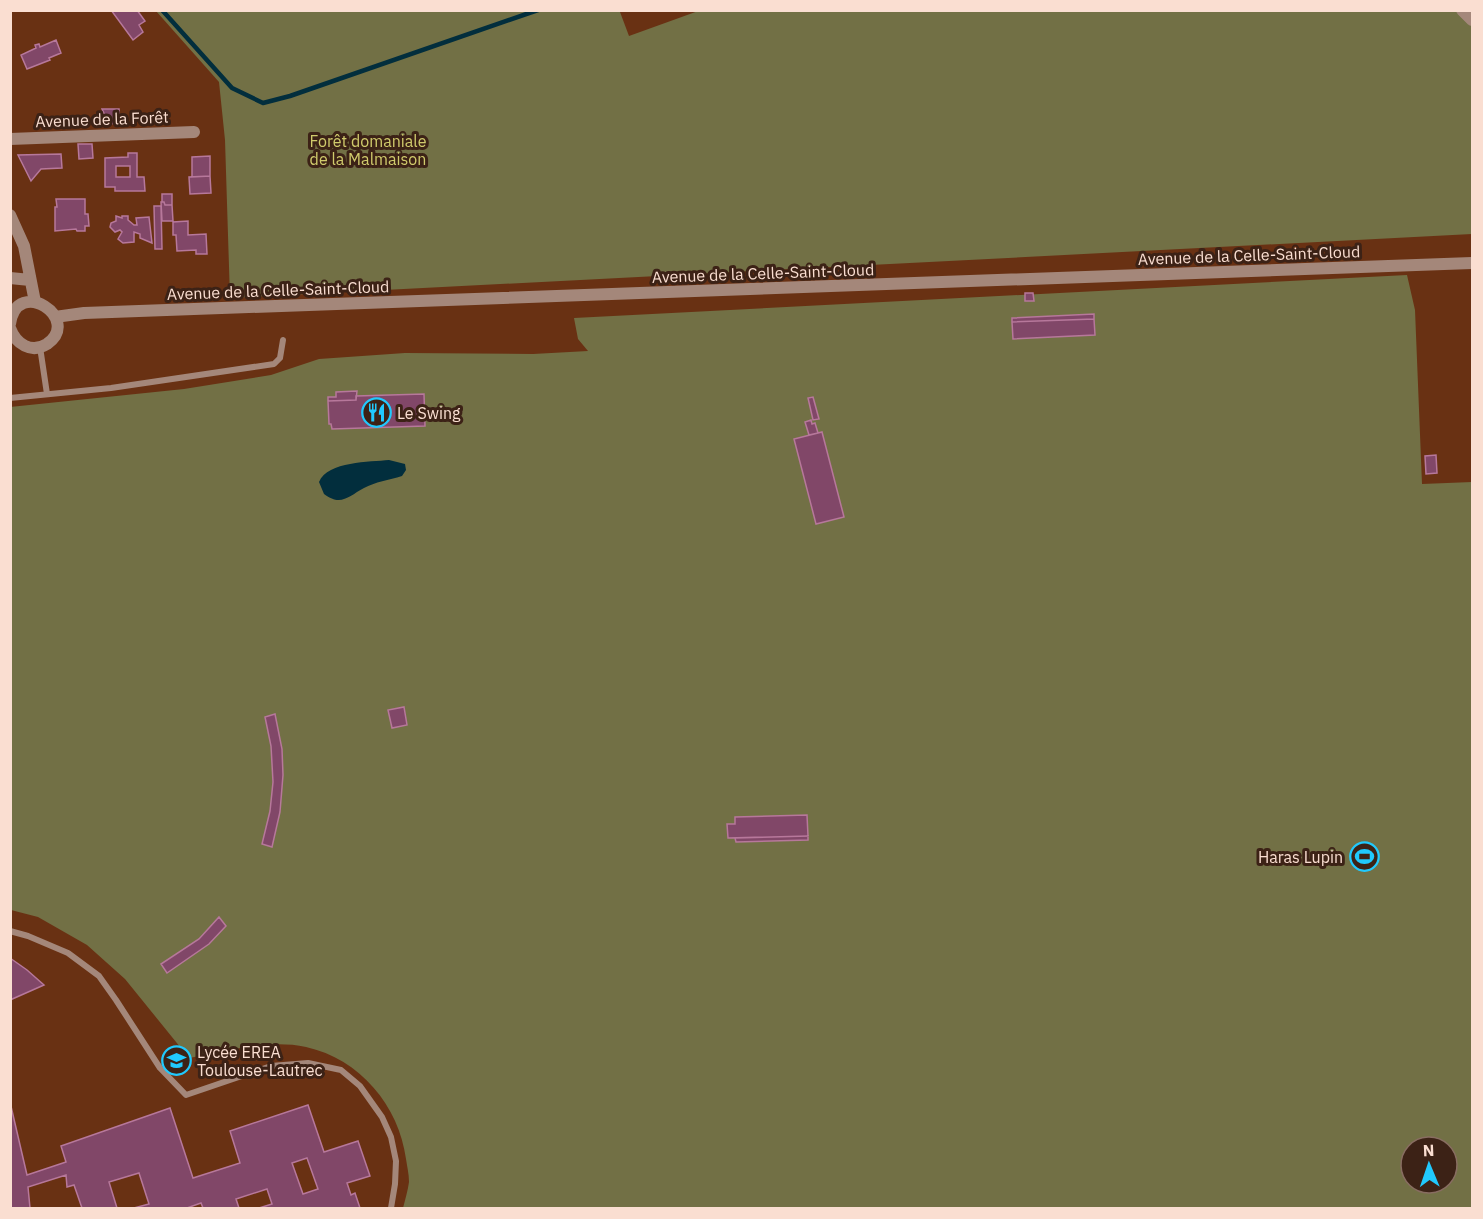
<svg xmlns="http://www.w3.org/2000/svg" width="1483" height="1219" viewBox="0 0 1483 1219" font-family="'IBM Plex Sans',sans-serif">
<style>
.green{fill:#727045;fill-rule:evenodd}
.water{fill:#022e3d}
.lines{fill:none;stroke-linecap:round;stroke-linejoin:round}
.stream{stroke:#022e3d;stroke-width:4.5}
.building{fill:#814768;stroke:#b7789b;stroke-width:1.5;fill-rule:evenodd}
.service{stroke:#a4877a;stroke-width:6}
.minor{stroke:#a4877a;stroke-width:12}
.labels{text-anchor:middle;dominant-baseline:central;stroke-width:6;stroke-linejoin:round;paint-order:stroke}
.street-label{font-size:16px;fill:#faded1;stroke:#3c2216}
.park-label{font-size:16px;fill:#d0cb6c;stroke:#3c2216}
.poi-label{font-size:16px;fill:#faded1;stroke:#3c2216;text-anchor:start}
</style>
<rect width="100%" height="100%" fill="#693113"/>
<!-- green -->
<path class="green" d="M701 10 1472 11V234L230 298 225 140 219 82 156 11H624L620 12 629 36Z
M1407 275 1415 310 1422 484 1472 482V1208H403C405 1200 408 1190 409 1182 409 1174 407 1166 406 1159 399 1106 360 1059 306 1047 268 1039 226 1051 189 1058L125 979 87 945 38 917 11 910 10 407 184 389 271 375 319 359 405 353 533 354 588 351 578 339 574 318ZM1411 1147H1447V1183H1411Z"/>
<!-- water -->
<path class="water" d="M389 460 405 464 406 470 402 476C389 480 375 482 364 488 349 496 341 507 324 494L319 482C328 461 370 462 389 460Z"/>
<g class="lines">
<!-- stream -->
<path class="stream" d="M162 10 232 88 263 103 290 96 538 10"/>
</g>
<!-- building -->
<path class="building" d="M111 10H137L145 21 139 25 143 32 133 40Z
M56 40 61 53 49 58 50 60 27 69 21 55 36 48 35 45 39 44 40 47Z
M102 109H119L120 123 109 124Z
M78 144H92L93 158 79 159Z
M128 153H137V177H144L145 191H115V187H105V158L128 157ZM116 166H130V177H116Z
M61 154 62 168 41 169 31 181 18 155Z
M210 156V176L192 177V157Z
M210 176 211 193 190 194 189 177Z
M162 194H172V205H165L164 202H162Z
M56 199H85V214H88L89 226H85V231H77L76 229 55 231V207H57Z
M161 202H164L165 205H172L173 221H162Z
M154 206H161L162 249H155Z
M116 216 122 218V216H128V220L134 225H137L136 218 149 217 152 243 140 238V234L134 232V242L123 243 118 239 122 232 120 230 115 232 110 227 111 223 116 221Z
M188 221V235L206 234 207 254H196V250L177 251 176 235H173V222Z
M1025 293H1033L1034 301H1025Z
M1094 314V319L1012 322V318Z
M1094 319 1095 335 1013 339 1012 322Z
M357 391 356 400 328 401V397H336V392Z
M424 394 425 426 332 429 331 424H329L328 401 356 400V396Z
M813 397 819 419 813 420 808 398Z
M811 420 812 424 815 423 818 433 809 435 805 422Z
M822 432 844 517 816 524 794 439Z
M1436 455 1437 473 1426 474 1425 456Z
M404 707 407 725 392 728 388 710Z
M275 714 282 749 283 775 280 812 272 847 262 844 270 811 273 782 271 746 265 717Z
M807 815 808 836 728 838 727 824H735V817Z
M808 836V840L736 842 735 838Z
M219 917 226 926 209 944 167 973 161 964 199 939Z
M10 958 27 970 44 985 10 1000Z
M10 1102 27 1175 66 1162 61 1146 170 1108 193 1178 240 1163 230 1131 308 1105 324 1152 358 1141 370 1176 347 1183 351 1195 355 1193 360 1208H259L272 1204 267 1189 236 1199 239 1208H203L201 1203 187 1208H134L149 1204 139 1173 109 1182 117 1208H82L74 1185 67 1187 66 1175 28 1187 30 1208H10ZM307 1158 318 1189 303 1194 292 1163Z"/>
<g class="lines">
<!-- service -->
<path class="service" d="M40 347 47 394
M10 398 111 388 274 364 280 358 283 340
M10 931 28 936 68 953 99 976 116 1000 160 1068 186 1095 271 1066 308 1063 341 1070 360 1086 382 1117 391 1137 396 1161 395 1184 391 1208"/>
<!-- minor -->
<path class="minor" d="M1462 10 1472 20
M10 139 194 132
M10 215 24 246 35 302
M10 278 30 280
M55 317 84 313 1472 263
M10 324C17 275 83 319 47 344 31 354 16 344 10 328"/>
</g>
<!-- icons -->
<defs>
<symbol id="restaurant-ring" viewBox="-11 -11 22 22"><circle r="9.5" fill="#3c2216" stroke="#21c9fd" stroke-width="1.5"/><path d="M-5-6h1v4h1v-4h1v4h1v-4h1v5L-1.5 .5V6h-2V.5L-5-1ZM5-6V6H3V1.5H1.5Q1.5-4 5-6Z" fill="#21c9fd"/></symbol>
<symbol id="stadium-ring" viewBox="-11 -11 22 22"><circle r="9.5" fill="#3c2216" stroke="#21c9fd" stroke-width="1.5"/><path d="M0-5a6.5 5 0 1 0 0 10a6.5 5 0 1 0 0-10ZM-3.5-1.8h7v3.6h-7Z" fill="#21c9fd"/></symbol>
<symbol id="school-ring" viewBox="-11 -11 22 22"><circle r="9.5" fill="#3c2216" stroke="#21c9fd" stroke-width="1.5"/><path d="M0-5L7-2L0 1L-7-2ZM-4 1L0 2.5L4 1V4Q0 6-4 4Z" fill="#21c9fd"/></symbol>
</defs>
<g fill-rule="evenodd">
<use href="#restaurant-ring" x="360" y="396" width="33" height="33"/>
<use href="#stadium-ring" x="1348" y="840" width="33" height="33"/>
<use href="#school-ring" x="160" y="1044" width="33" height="33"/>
</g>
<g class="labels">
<!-- street labels -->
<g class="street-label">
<text transform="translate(102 119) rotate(-2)">Avenue de la Forêt</text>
<text transform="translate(1249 255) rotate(-2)">Avenue de la Celle-Saint-Cloud</text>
<text transform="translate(763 273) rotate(-2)">Avenue de la Celle-Saint-Cloud</text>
<text transform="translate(278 290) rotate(-2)">Avenue de la Celle-Saint-Cloud</text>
</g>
<!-- park labels -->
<g class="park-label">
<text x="368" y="141">Forêt domaniale<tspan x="368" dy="18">de la Malmaison</tspan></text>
</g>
<!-- poi labels -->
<g class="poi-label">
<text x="397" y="413">Le Swing</text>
<text x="1343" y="857" text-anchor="end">Haras Lupin</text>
<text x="197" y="1052">Lycée EREA<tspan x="197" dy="18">Toulouse-Lautrec</tspan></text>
</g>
</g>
<!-- border -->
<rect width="1483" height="1219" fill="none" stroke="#faded1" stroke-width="24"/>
<!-- north arrow -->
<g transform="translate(1429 1165) rotate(358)"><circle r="28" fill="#3c2216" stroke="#886d61" stroke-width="1.5"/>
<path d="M0-4.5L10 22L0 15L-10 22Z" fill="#21c9fd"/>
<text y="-9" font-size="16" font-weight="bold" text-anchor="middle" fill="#faded1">N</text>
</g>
</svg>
